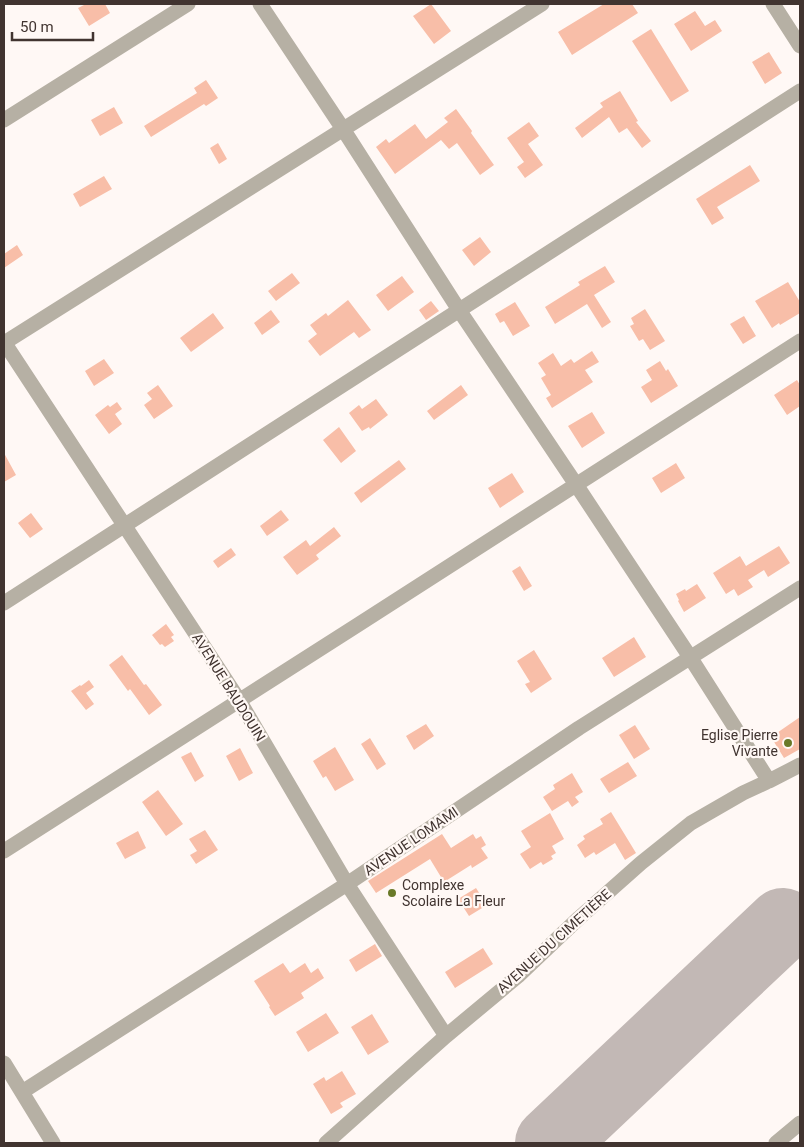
<svg xmlns="http://www.w3.org/2000/svg" width="804" height="1147" viewBox="0 0 804 1147" font-family="Roboto,sans-serif">
<style>
.lines{fill:none;stroke-linecap:round;stroke-linejoin:round}
.runway{stroke:#c2b8b5;stroke-width:72}
.building{fill:#f8bea8}
.minor{stroke:#b6b0a4;stroke-width:15}
.poi-dot{fill:#697928;stroke:#fff8f5;stroke-width:2}
.labels{text-anchor:middle;dominant-baseline:central;stroke-width:4.5;stroke-linejoin:round;paint-order:stroke}
.street-label{font-size:14px;fill:#413430;stroke:#fff8f5}
.poi-label{font-size:14px;fill:#413430;stroke:#fff8f5;text-anchor:end}
</style>
<rect width="100%" height="100%" fill="#fff8f5"/>
<g class="lines">
<!-- runway -->
<path class="runway" d="M551 1143 783 924"/>
</g>
<!-- building -->
<path class="building" d="M86 4H105L110 13 89 26 78 8Z
M431 4 451 31 434 44 413 16Z
M604 4H632L638 13 572 55 558 32Z
M695 11 705 26 715 20 722 31 691 51 674 24Z
M651 29 689 91 671 102 632 41Z
M769 52 782 73 765 84 752 62Z
M206 80 218 98 206 106 204 104 151 137 144 126 197 93 194 88Z
M620 91 638 121 636 122 651 141 642 148 627 128 619 133 609 117 582 138 575 128 603 107 600 103Z
M114 107 123 123 100 136 91 120Z
M456 109 472 131 471 133 494 165 480 175 457 143 449 149 441 140 395 174 376 147 386 139 389 143 415 124 426 139 448 122 444 118Z
M529 122 539 136 528 144 543 165 525 178 517 167 524 162 507 138Z
M218 143 227 159 219 164 210 148Z
M750 165 760 181 717 207 724 218 712 225 696 199Z
M104 176 112 189 80 207 73 194Z
M480 237 491 252 474 266 462 250Z
M17 245 23 255 4 268V254Z
M605 266 615 282 594 295 611 322 602 328 587 304 555 324 545 307 580 285 578 282Z
M292 273 300 283 276 301 268 291Z
M402 276 414 292 388 311 376 295Z
M788 282 800 302V313L780 325 779 323 772 328 755 301Z
M348 300 371 330 359 338 354 332 320 356 308 341 317 334 310 325 326 313 328 316Z
M431 301 439 311 426 320 419 310Z
M515 302 530 326 513 336 504 321 500 323 495 314Z
M645 309 665 341 650 350 643 339 639 341 630 326 634 324 631 318Z
M271 310 280 322 262 335 254 323Z
M213 313 224 328 191 352 180 338Z
M744 316 756 336 743 344 730 324Z
M592 351 599 362 585 370 593 382 552 408 546 398 551 395 541 378 546 375 538 363 553 353 561 366 571 359 574 363Z
M104 359 114 373 94 386 85 371Z
M660 361 666 371 668 369 678 386 651 403 641 387 652 380 646 370Z
M797 380 800 385V406L787 415 774 395Z
M158 385 173 406 154 419 144 405 152 399 147 393Z
M461 385 468 395 434 420 427 411Z
M376 399 388 415 370 429 369 427 362 431 349 413 359 405 362 409Z
M117 402 122 409 115 414 122 424 109 434 95 415 108 405 110 407Z
M592 412 605 433 582 448 568 426Z
M339 427 356 451 341 463 323 440Z
M4 453 16 475 4 482Z
M399 460 406 469 361 503 354 493Z
M676 463 685 478 661 493 652 478Z
M512 473 524 492 500 508 488 488Z
M281 510 289 520 267 536 260 526Z
M31 513 43 529 30 538 18 523Z
M334 527 341 536 316 555 319 559 297 575 283 557 306 540 310 546Z
M779 546 790 563 768 577 764 570 748 580 753 587 738 596 734 589 726 594 713 573 740 556 746 566Z
M231 548 236 555 218 568 213 561Z
M520 566 532 586 524 591 512 571Z
M697 584 706 598 684 612 678 601 679 600 676 594 685 589 686 591Z
M166 624 174 635 171 637 174 641 165 647 162 644 160 645 152 635Z
M634 637 646 657 614 677 602 658Z
M534 650 552 679 531 693 525 684 530 682 517 661Z
M122 655 144 685 146 684 162 705 149 715 130 689 128 691 109 665Z
M89 680 94 687 86 693 94 704 86 710 71 691 80 685 81 686Z
M800 717V749L784 758 771 737Z
M426 724 434 736 414 750 406 736Z
M635 725 650 749 634 759 619 735Z
M370 738 386 764 377 770 361 744Z
M335 747 354 780 335 791 326 776 323 778 313 761Z
M240 748 253 773 239 781 226 756Z
M191 752 204 776 195 782 181 757Z
M628 762 637 776 609 793 600 779Z
M572 773 583 792 575 797 579 802 572 807 568 801 552 811 543 797 555 789 553 785Z
M158 790 183 824 166 836 142 802Z
M611 812 636 853 625 860 615 843 596 855 594 852 585 858 577 845 585 839 583 836 603 824 600 819Z
M550 813 564 839 552 846 556 853 551 856 553 859 543 865 541 862 530 869 520 854 531 847 521 831Z
M205 830 218 850 196 864 190 855 197 851 189 839Z
M138 831 146 848 125 859 116 843Z
M442 834 451 848 473 834 476 839 481 836 486 845 481 848 488 858 472 868 471 865 444 882 430 859 376 893 368 881Z
M476 888 487 905 469 916 458 899Z
M375 944 382 956 356 972 349 960Z
M483 948 493 964 455 988 445 972Z
M283 963 290 973 305 963 311 973 318 968 324 978 301 993 304 998 275 1016 269 1007 270 1006 254 981Z
M326 1013 339 1033 308 1052 296 1032Z
M372 1014 389 1042 368 1055 351 1027Z
M342 1071 356 1094 340 1103 343 1107 331 1114 313 1084 324 1077 326 1081Z"/>
<g class="lines">
<!-- minor -->
<path class="minor" d="M260 4 343 129 459 310 577 486 690 657 769 781
M773 4 800 46
M4 120 188 4
M4 342 239 700 347 884 446 1036
M4 343 542 4
M4 603 800 91
M4 851C269 681 536 512 800 341
M4 1063 53 1143
M22 1092 347 884 579 728 800 588
M326 1143 446 1036 518 976 579 918 641 863 691 823 743 793 769 781 800 765
M776 1143 800 1123"/>
</g>
<!-- markers -->
<g class="poi-dot">
<circle cx="788" cy="743" r="5"/>
<circle cx="392" cy="893" r="5"/>
</g>
<g class="labels">
<!-- street labels -->
<g class="street-label">
<text transform="translate(229 687) rotate(58)">AVENUE BAUDOUIN</text>
<text transform="translate(411 841) rotate(-34)">AVENUE LOMAMI</text>
<text transform="translate(554 941) rotate(-42)">AVENUE DU CIMETIÈRE</text>
</g>
<!-- poi labels -->
<g class="poi-label">
<text x="778" y="735">Eglise Pierre<tspan x="778" dy="16">Vivante</tspan></text>
<text x="402" y="885" text-anchor="start">Complexe<tspan x="402" dy="16">Scolaire La Fleur</tspan></text>
</g>
</g>
<!-- border -->
<rect width="804" height="1147" fill="none" stroke="#413430" stroke-width="10"/>
<!-- scale -->
<path d="M12 32v8h81v-8" fill="none" stroke="#413430" stroke-width="2.5"/>
<text x="20" y="32" font-size="15" fill="#413430" stroke="#fff8f5" stroke-width="4" paint-order="stroke">50 m</text>
</svg>
